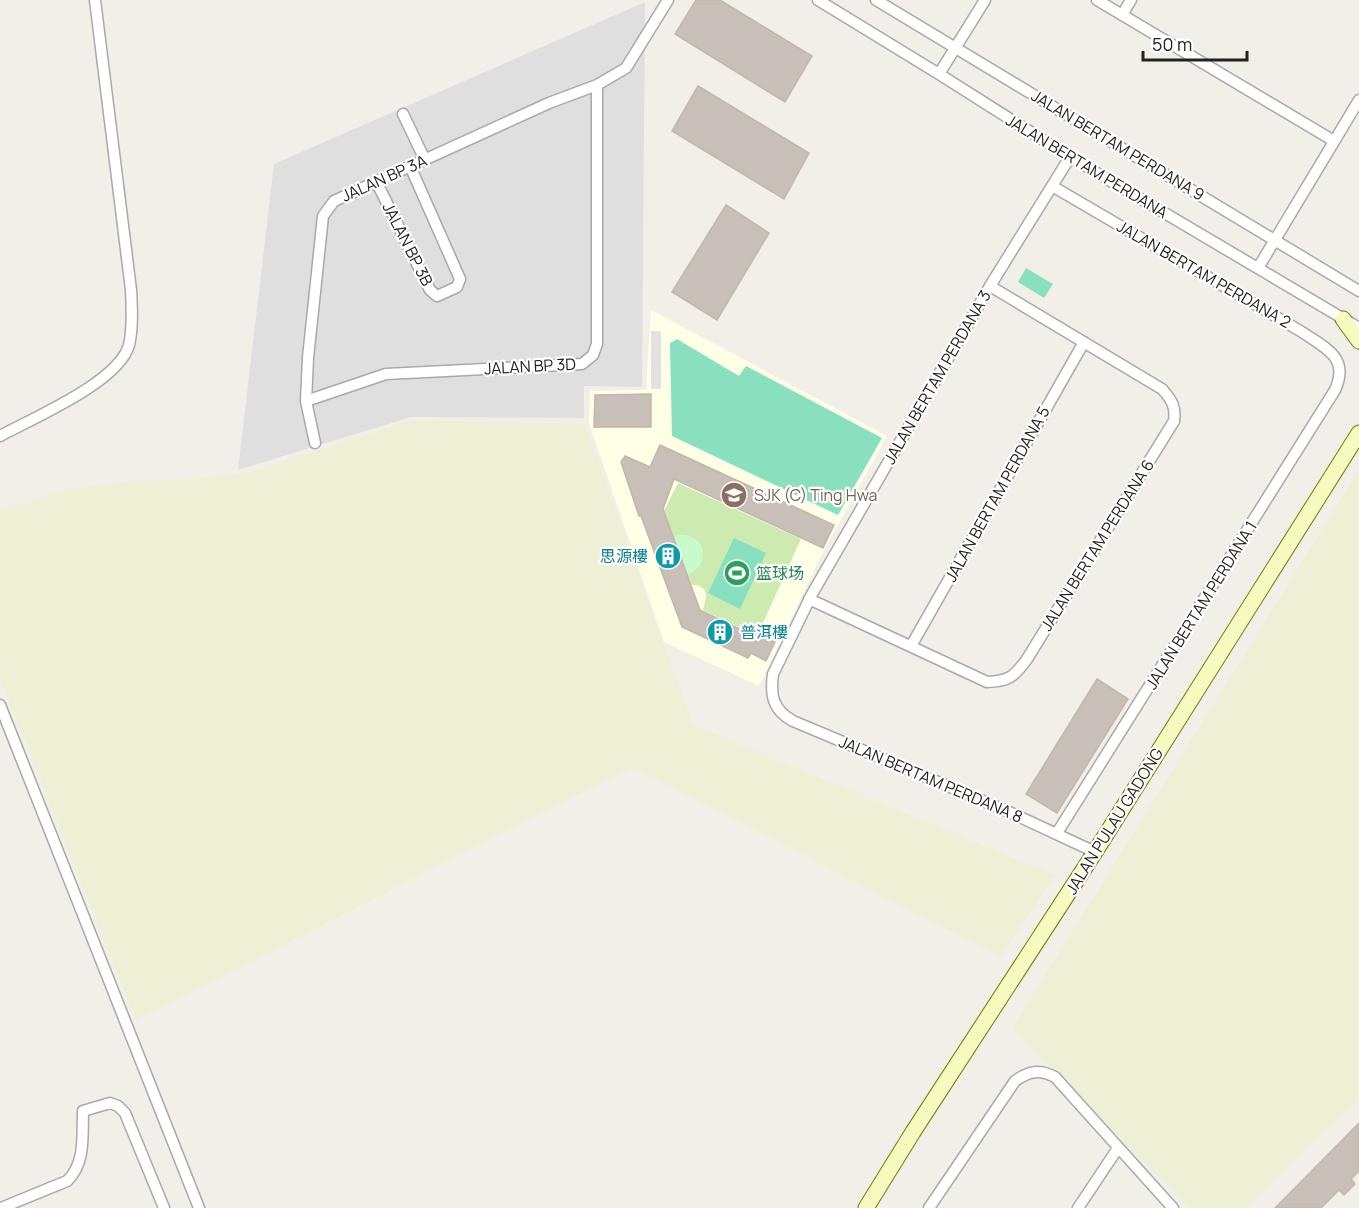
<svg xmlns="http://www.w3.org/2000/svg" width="1359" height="1208" viewBox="0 0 1359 1208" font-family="Manrope,'Noto Sans SC',sans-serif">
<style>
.residential{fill:#e0dfdf}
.education{fill:#ffffe5}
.farmland{fill:#eef0d5}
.grass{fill:#cdebb0}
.park{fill:#c8facc}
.pitch{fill:#88e0be}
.parking{fill:#e2e2e2}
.building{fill:#c7bfb8;stroke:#c4b6ab;stroke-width:1.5}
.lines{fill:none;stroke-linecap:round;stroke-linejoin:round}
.minor-casing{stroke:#a9a9a9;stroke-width:13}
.secondary-casing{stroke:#707d05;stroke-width:17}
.minor{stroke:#fff;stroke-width:10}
.secondary{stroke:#f7fabf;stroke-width:15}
.labels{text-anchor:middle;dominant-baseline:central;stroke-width:4.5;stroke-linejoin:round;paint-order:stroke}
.street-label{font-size:16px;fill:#222;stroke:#fff}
.education-label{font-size:16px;fill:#785e54;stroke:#fff;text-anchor:start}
.culture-label{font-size:16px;fill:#0d838f;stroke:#fff;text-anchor:end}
.leisure-label{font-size:16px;fill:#27864d;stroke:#fff;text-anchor:start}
</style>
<rect width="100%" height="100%" fill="#f2efe9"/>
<!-- residential -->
<path class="residential" d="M645 2 642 387 584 386V418L411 417 238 470 274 164Z"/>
<!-- education -->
<path class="education" d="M651 310 887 436 822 554 759 686 664 642 589 423 590 391 646 390Z"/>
<!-- farmland -->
<path class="farmland" d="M412 420 585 424 693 725 1055 875 1000 957 633 767 136 1020 0 678V510L83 486 244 474Z
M1359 470V1098L1246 1208H1189L1012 1028Z"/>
<!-- grass -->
<path class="grass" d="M678 483 801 539 757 636 703 610 706 597 705 590 698 585H692L664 511Z"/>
<!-- park -->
<path class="park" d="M678 535C706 532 713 565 687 575L673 537Z"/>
<!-- pitch -->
<path class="pitch" d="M1026 268 1053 284 1044 298 1018 282Z
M677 339 739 376 746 366 882 438 838 515 672 436 670 343Z
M734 538 766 553 740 609 708 593Z"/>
<!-- parking -->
<path class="parking" d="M651 331H661V389H651Z"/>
<!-- building -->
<path class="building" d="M696 0H720L812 56 785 102 675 34Z
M698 86 809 153 784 199 672 131Z
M726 205 769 233 717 320 672 292Z
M651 394V427H594L595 395Z
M660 445 834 525 823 548 674 479 663 509 700 610 758 638 759 635 775 642 766 661 751 653 748 658 682 627 641 516H639L621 462 625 456 650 467Z
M1097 679 1128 699 1057 813 1026 794Z
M1359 1123V1171L1351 1179 1355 1184 1344 1195 1339 1190 1321 1208H1275Z"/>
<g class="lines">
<defs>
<path id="minor" d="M818 0 939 74 1070 157 1359 328
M876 0 1359 291
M1097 0 1334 141
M1122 15 1131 0
M939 74 985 0
M403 114 425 160
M1070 157 990 286 812 594 773 674C770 696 773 710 793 721L1007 811 1095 852
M376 181 430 290 437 296 457 287 460 279 410 166
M1052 186 1302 332C1325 348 1350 357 1335 390L1057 833
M1258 268 1359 100
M306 401 386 374 582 364 593 355 597 344V85
M0 436C33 418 119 382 129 345 133 328 132 308 131 290L95 0
M315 443 306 401 308 358 323 216 334 201 549 103 597 85 626 68 668 0
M809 599 987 682C1009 681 1014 677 1027 659L1174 421C1176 407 1172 400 1162 389L990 286
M911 646 1084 342
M0 705 199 1208
M1 1208 67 1181C86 1163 82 1136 83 1111L110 1103 118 1106 125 1113 164 1208
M929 1208 1015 1081C1029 1071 1039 1069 1055 1077L1173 1208
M1078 1208 1118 1148"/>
<path id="secondary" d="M1343 319 1359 341
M866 1208 913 1132 1095 852 1359 433"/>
</defs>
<!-- minor casing -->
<use href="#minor" class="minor-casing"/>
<!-- secondary casing -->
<use href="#secondary" class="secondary-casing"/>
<!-- minor -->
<use href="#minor" class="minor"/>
<!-- secondary -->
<use href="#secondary" class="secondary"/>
</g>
<!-- icons -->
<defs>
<symbol id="school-disc" viewBox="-11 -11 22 22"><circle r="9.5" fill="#8d6e63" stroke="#fff"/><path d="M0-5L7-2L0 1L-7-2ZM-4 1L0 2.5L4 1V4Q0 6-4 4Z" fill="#fff"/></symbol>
<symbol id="building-disc" viewBox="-11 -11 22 22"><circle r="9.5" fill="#0f9aa8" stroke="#fff"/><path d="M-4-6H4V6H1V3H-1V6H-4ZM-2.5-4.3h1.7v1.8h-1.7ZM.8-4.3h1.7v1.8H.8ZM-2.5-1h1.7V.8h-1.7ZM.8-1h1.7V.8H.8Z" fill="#fff"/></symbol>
<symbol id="stadium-disc" viewBox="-11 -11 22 22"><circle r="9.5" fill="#2e9e5b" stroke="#fff"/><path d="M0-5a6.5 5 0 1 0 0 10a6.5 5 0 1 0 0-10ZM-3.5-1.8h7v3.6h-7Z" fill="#fff"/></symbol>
</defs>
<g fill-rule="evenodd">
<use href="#school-disc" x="719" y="480" width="30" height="30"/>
<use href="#building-disc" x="653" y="541" width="30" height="30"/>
<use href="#stadium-disc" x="722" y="558" width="30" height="30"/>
<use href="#building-disc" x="705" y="617" width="30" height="30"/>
</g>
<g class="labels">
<!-- street labels -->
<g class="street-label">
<text transform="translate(1118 145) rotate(31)">JALAN BERTAM PERDANA 9</text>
<text transform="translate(1087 166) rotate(31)">JALAN BERTAM PERDANA</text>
<text transform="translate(384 178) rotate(-24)">JALAN BP 3A</text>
<text transform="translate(408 244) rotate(63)">JALAN BP 3B</text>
<text transform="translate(1204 274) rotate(30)">JALAN BERTAM PERDANA 2</text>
<text transform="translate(530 366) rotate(-3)">JALAN BP 3D</text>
<text transform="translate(937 377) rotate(-60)">JALAN BERTAM PERDANA 3</text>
<text transform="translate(997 494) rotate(-61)">JALAN BERTAM PERDANA 5</text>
<text transform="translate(1097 545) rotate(-58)">JALAN BERTAM PERDANA 6</text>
<text transform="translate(1201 605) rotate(-58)">JALAN BERTAM PERDANA 1</text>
<text transform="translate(931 779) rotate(23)">JALAN BERTAM PERDANA 8</text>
<text transform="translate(1114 821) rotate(-58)">JALAN PULAU GADONG</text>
</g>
<!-- education labels -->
<g class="education-label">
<text x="754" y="495">SJK (C) Ting Hwa</text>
</g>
<!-- culture labels -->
<g class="culture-label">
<text x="648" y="556">思源樓</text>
<text x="740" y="632" text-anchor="start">普洱樓</text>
</g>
<!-- leisure labels -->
<g class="leisure-label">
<text x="756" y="573">篮球场</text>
</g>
</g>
<!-- scale -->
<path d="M1143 51v9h104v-9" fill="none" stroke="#222222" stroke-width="3"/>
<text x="1152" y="51" font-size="18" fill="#222222" stroke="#ffffff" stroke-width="4.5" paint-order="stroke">50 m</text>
</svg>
